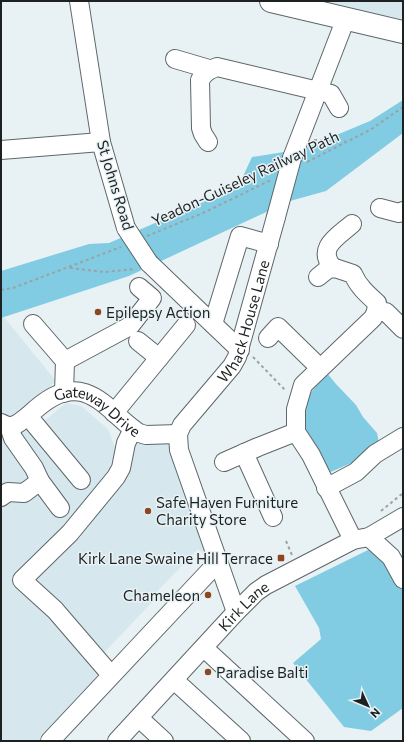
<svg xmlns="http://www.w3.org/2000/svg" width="404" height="742" viewBox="0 0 404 742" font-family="Commissioner,sans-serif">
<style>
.built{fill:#d6e8ee}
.green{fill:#81cce2}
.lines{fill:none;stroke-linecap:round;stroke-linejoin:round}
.minor-casing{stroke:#5e6669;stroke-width:20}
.major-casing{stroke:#5e6669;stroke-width:24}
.path{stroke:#9ba2a4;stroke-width:2;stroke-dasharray:3 3;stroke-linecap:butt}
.minor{stroke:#fff;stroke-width:18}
.major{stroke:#fff;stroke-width:22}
.minor-bridge-casing{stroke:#5e6669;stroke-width:20;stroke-linecap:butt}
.minor-bridge{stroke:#fff;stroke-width:18}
.poi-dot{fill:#8c4620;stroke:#e8f2f5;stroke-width:1.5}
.labels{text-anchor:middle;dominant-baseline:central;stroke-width:3;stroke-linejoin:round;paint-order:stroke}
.street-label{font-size:15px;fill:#1e2122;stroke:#e8f2f5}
.poi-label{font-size:15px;fill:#1e2122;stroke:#e8f2f5;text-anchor:start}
</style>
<rect width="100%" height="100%" fill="#e8f2f5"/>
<!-- built -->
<path class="built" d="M317 1H403V19L316 3Z
M4 317 56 381 30 406 43 422 66 403 81 406 108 429 116 450 110 465 116 477 128 466 137 443 173 441 212 552 207 557 198 549 152 597 154 600 103 654 114 665 43 741H1V318Z"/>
<!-- green -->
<path class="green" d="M403 100V133L326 191 290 201 129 276 1 318V271L89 244 109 243 238 187 252 157 303 149 370 121Z
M327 373 336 384 356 405 363 417 377 433 379 443 356 461 326 474 303 430 304 409 308 396Z
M368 550 387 557 403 586V708L371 731 344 727 293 663 321 639 319 628 295 586Z"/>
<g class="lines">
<defs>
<g id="minor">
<path d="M79 1 101 142 126 228"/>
<path d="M175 59 209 69"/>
<path d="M208 142 203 134 201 128 200 80C205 72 209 70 217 67L331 94 339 108"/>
<path d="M1 150 101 142"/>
<path d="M292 158 346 18"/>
<path d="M380 208 399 213 403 211"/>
<path d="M149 263 240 350"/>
<path d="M333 268C316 248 337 237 352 224"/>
<path d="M318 277 328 269 335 268 353 274C358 286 367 294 377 303L376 312 373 318 303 385 296 409V432L311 455 353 540"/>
<path d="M376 312H386L403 329"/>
<path d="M33 324 65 361 130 326 152 298 139 287"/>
<path d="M213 324 240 236 269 244"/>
<path d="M268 338 278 327 320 368"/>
<path d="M138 341 159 358"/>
<path d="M64 393 65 361"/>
<path d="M114 413 186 325"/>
<path d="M28 416 81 480"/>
<path id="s1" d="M1 423C3 424 7 426 10 426 17 426 22 420 28 416 43 402 62 386 85 393 106 400 120 421 139 433L146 435 178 434"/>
<path d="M9 426 13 438 34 468 40 481 60 508"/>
<path d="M244 453 273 517"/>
<path d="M224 462 258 447 296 432"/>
<path d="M326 488 356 472 375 454 403 437"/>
<path d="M1 497 8 492 24 493 40 481"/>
<path d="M369 537 391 557 403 579"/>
<path id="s2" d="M236 612 179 450 178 434 182 425 232 366 237 357 276 217"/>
<path d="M204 648 305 741"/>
<path d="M111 675 55 610 22 580 70 533 116 477 121 468 126 443 133 429"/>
<path d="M174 680 241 741"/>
<path d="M139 718 164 741"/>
<path d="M50 741 218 562"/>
<path id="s3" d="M117 741 236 612 256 592 266 585 353 540 369 537 403 517"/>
</g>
<path id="major" d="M271 1 403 32"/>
</defs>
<!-- minor casing -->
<use href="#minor" class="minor-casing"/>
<!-- major casing -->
<use href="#major" class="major-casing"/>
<!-- path -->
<path class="path" d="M314 140 345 141
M307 162 370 130 403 107
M147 236 203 213 271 180
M70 268 105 272 135 269
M1 290 13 288 121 247
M253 357 286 391
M381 511 403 493
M286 541 292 555"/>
<!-- minor -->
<use href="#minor" class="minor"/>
<!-- major -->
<use href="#major" class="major"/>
<defs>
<path id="minor-bridge" d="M276 217 292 158
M126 228 149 263"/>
</defs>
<!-- minor-bridge casing -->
<use href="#minor-bridge" class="minor-bridge-casing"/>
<!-- minor-bridge -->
<use href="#minor-bridge" class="minor-bridge"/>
</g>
<!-- markers -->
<g class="poi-dot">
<circle cx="98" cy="312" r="4"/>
<circle cx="148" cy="511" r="4"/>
<rect x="277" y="554" width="8" height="8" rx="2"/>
<circle cx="208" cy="595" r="4"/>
<circle cx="208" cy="672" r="4"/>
</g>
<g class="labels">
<!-- street labels -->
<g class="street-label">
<text transform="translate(245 178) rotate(-25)">Yeadon-Guiseley Railway Path</text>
<text transform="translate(116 185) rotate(73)">St Johns Road</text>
<text stroke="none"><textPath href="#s2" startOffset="321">Whack House Lane</textPath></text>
<text stroke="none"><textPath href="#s1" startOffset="113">Gateway Drive</textPath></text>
<text stroke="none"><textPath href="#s3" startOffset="185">Kirk Lane</textPath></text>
</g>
<!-- poi labels -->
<g class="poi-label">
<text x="106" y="312">Epilepsy Action</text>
<text x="156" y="502">Safe Haven Furniture<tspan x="156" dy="17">Charity Store</tspan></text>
<text x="273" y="558" text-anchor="end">Kirk Lane Swaine Hill Terrace</text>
<text x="200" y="595" text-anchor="end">Chameleon</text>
<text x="216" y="672">Paradise Balti</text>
</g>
</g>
<!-- border -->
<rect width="404" height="742" fill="none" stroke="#1e2122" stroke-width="4"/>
<!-- north arrow -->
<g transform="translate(368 706) rotate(134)" stroke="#e8f2f5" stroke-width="3" paint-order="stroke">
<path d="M0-3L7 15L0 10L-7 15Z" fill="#1e2122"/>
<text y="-6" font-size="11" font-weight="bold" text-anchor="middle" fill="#1e2122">N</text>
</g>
</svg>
